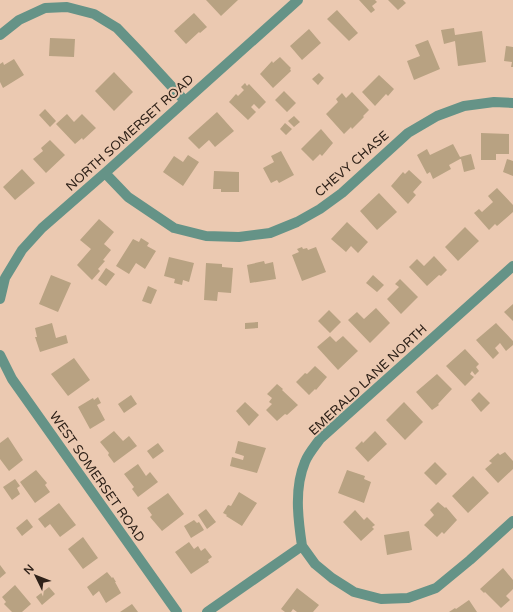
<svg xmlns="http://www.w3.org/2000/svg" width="513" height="612" viewBox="0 0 513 612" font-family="'Varela Round',sans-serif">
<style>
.building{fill:#b8a282}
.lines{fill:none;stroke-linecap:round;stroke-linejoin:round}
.minor{stroke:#659387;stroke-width:10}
.labels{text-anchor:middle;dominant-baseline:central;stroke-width:4;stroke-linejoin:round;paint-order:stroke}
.street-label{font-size:13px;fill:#2f2219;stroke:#ebc9b1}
</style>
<rect width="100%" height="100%" fill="#ebc9b1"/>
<!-- building -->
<path class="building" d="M206 0H238L221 16Z
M359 0H375L377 2 372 6 375 10 371 13Z
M388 0H403L406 3 398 10Z
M337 10 358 33 349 41 327 19Z
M194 13 207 27 200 33 199 32 186 44 174 31Z
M454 28 455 35 482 31 486 62 458 66 455 41 444 44 441 30Z
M309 29 321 43 302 60 290 46Z
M50 38 75 39 74 57 49 56Z
M428 40 440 69 414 80 407 61 420 56 415 45Z
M506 46 513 47V67H511L512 62 504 61Z
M280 57 291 68 290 69 291 71 273 88 260 74 272 61 273 63Z
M14 59 24 75 3 88 0 82V64L3 62 4 65Z
M114 72 133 92 114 111 95 91Z
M319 73 324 78 318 85 312 79Z
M379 75 394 89 388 96 386 94 375 106 362 92Z
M245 83 247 86 249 84 266 102 259 109 254 104 251 107 256 112 248 120 229 102 236 94 238 96 244 90 241 87Z
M284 91 296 103 287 112 275 100Z
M352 92 369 110 363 116 364 117 352 129 351 127 344 134 326 114 338 102 336 99 342 93 346 98Z
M45 109 56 121 50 127 39 115Z
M217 112 234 131 215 147 209 140 199 149 188 138Z
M67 114 74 122 82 114 96 128 83 140 82 138 75 144 56 124Z
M294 116 300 122 294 127 288 121Z
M285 123 292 129 286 135 280 129Z
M321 129 333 143 322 156 320 154 313 161 301 149Z
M481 133 509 134V154H496V160H481Z
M50 140 65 155 46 173 33 159 43 151 41 148Z
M453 144 460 157 471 154 475 169 464 172 461 159H460L449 165 451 169 433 179 430 172 427 174 417 155 427 149 430 155Z
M281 151 294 175 279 183 277 180 271 183 263 168 274 162 271 156Z
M188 155 199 162 183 186 163 172 174 156 183 162Z
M507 159 513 161V176L503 172Z
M22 169 35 183 15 200 3 187Z
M409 170 422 182 413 192 416 195 408 204 391 186 403 172 405 174Z
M214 171 239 172V192H221V189H213Z
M497 188 513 205V212L497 226 495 224 489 230 474 213 479 209 482 212 493 202 488 196Z
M379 193 397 212 377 230 360 211Z
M99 219 114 232 104 244 111 250 103 260 105 261 98 269 100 271 92 280 77 265 91 249 80 240Z
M347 222 368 242 358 253 351 246 346 252 331 239Z
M465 227 479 241 458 261 445 247Z
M141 238 149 243 147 246 156 251 145 269 136 263 129 274 116 266 133 239 139 242Z
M302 247 303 249 307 248 308 250 316 247 326 272 302 281 292 255 299 252 297 249Z
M434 256 447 270 441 276 439 275 427 286 409 267 417 259 424 266Z
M169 257 194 263 189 282 183 280 182 285 174 283 175 279 164 276Z
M264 261 265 264 273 262 276 279 250 283 247 265Z
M206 263 222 264V267L233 268 231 293 218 292 217 301 204 300Z
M106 268 115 274 106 286 98 280Z
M51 275 71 283 58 312 39 304Z
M373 275 384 285 377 292 366 283Z
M400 279 418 297 401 314 387 299 399 287 395 284Z
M148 286 157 290 151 304 142 301Z
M513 304V321L504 312Z
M376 308 390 323 370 343 348 320 357 312 364 319Z
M329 310 341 322 330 333 318 321Z
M258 322V328L245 329V323Z
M52 323 56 338 66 335 68 343 40 352 35 337H37L35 328Z
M496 323 513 341V345L506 351 500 343 495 348 499 353 493 359 476 340Z
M330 336 336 342 343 336 358 351 338 370 317 347Z
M465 349 479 364 476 367 479 371 475 375 472 371 470 374 474 377 465 386 446 366Z
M74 358 90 380 68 396 51 374Z
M315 366 327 377 316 390 315 389 309 395 296 382 305 373 307 374Z
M437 374 452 389 438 404 439 405 432 410 416 392Z
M277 384 283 389 282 390 298 405 287 415 285 414 277 421 266 410 272 404 269 402 272 398 267 394Z
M479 392 490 403 481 412 471 400Z
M131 395 137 404 124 413 118 404Z
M98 397 101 403 97 405 105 420 90 429 78 407 93 398 94 400Z
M245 402 259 415 249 426 236 411Z
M404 402 423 422 405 440 386 420Z
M114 431 123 441 129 436 137 446 114 463 108 455 109 453 100 442Z
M375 431 387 444 368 462 355 448 362 441 363 443Z
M8 437 23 460 9 471 0 459V443Z
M238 441 266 448 257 473 230 466 232 457 243 460 244 456 235 453Z
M158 443 164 451 153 459 147 451Z
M505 452 513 461V469L498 483 485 469 492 463 489 461 498 453 500 455Z
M435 462 447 474 436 485 424 473Z
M138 464 146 476 150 472 158 482 138 497 132 489 134 487 124 474Z
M36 470 47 483 45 485 50 492 35 503 20 482Z
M347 470 365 476 364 479 371 482 364 503 338 493Z
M473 476 489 493 468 513 452 496Z
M15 479 20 486 17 488 20 494 12 500 3 487Z
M239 492 257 503 242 526 226 516 227 515 223 513 228 505 231 506Z
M168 493 184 514 162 531 150 517 152 515 147 508Z
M438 502 445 508 446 507 457 520 444 534 442 532 437 537 424 525 434 515 430 510Z
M59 503 76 525 60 537 50 524 45 528 38 519Z
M206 509 216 522 207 529 198 515Z
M355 510 364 520 367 517 375 525 372 527 374 529 361 541 343 522Z
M27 519 33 527 22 536 16 528Z
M194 520 197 523 199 522 204 530 191 538 184 526Z
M409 531 412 550 387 555 384 535Z
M83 537 98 558 83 569 68 549Z
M189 542 194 549 198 546 201 551 205 548 212 557 208 560 209 562 191 574 175 552Z
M0 565 6 573 0 578Z
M503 568 513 580V589L506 596 510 600 501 608 485 592 484 593 480 589Z
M107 572 112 578 113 577 116 582H115L121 593 106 603 99 591 93 596 87 587Z
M15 585 31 604 22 612H12L4 604 6 602 2 597Z
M49 587 55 594 42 605 36 597Z
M297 588 319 605 313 612H297L293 609 291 612H285L281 609Z
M469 600 477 612H449L455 608 456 609Z
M132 604 138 612H120Z"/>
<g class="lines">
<!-- minor -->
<path class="minor" d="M0 35 19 20 45 8 67 7 94 14 117 28 140 52 185 101
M105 173 128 197 174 228 206 236 239 237 270 233 297 222 320 209 342 193 408 133 437 116 464 106 494 102 513 103
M0 299 5 278 22 250 42 228 105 173 298 0
M0 355 12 379 177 612
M302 546 315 564 332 578 354 592 381 599 408 598 436 588 470 560 513 521
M207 612 302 546C298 519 294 488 305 462 308 454 315 446 320 439L513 266"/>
</g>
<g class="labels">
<!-- street labels -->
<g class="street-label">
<text transform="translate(130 133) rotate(-42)">NORTH SOMERSET ROAD</text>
<text transform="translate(352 164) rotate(-41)">CHEVY CHASE</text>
<text transform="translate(368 380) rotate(-43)">EMERALD LANE NORTH</text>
<text transform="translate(97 477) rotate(55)">WEST SOMERSET ROAD</text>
</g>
</g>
<!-- north arrow -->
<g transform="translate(36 576) rotate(313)" stroke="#ebc9b1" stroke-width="3" paint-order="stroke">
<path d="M0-3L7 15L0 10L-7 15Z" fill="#2f2219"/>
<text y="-6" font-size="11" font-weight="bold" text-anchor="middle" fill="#2f2219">N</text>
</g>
</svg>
